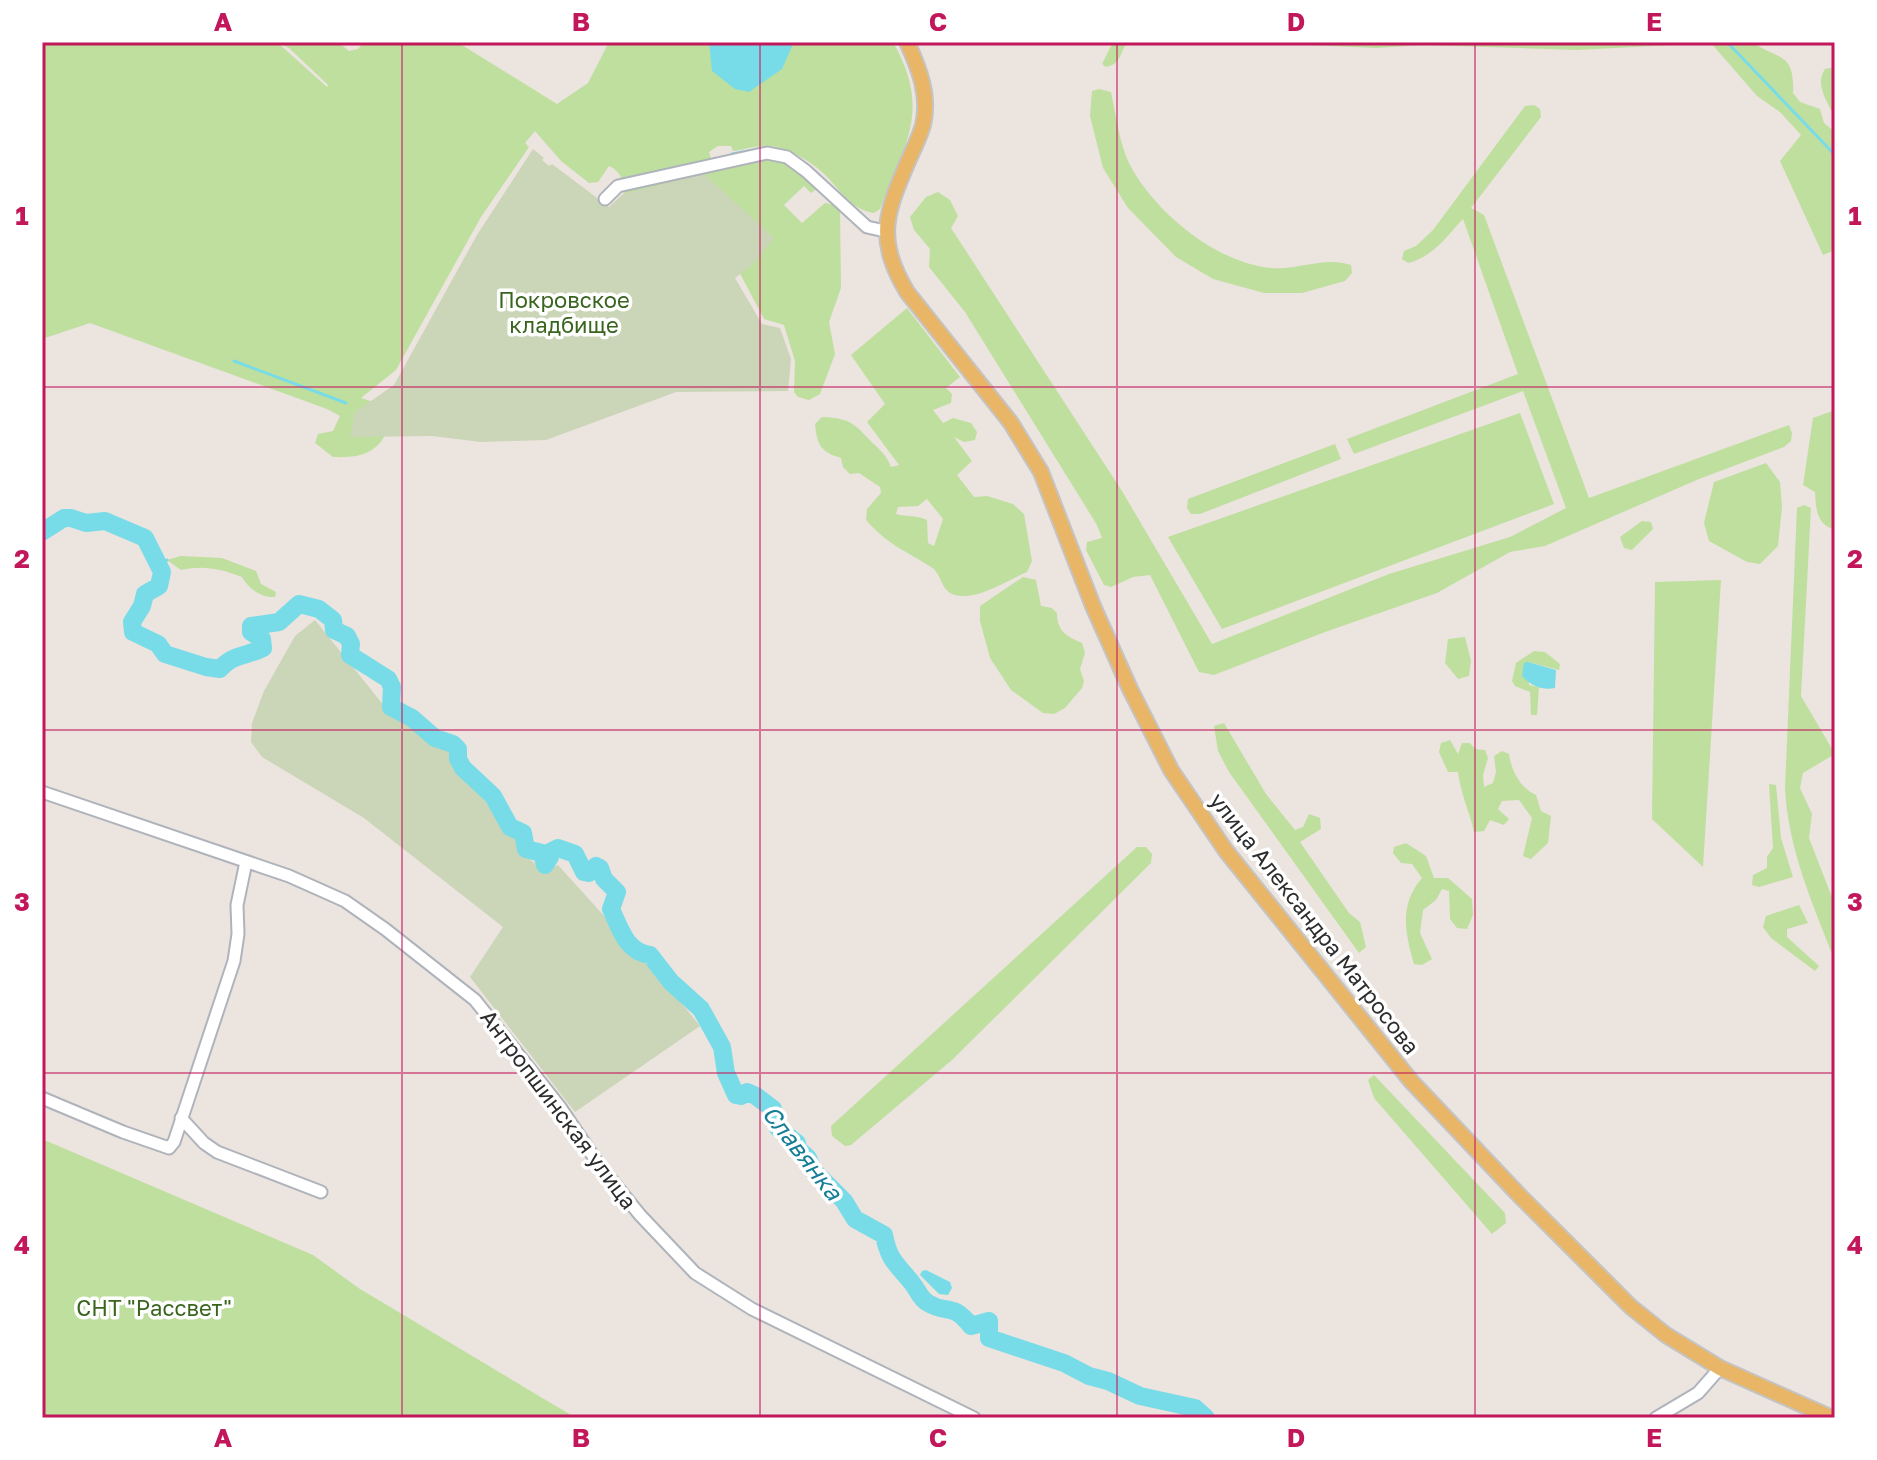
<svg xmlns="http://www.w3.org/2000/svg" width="1877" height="1460" viewBox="0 0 1877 1460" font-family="'Golos Text',sans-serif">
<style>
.green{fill:#bfdf9f;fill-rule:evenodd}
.cemetery{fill:#cbd5b7}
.water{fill:#78dce8}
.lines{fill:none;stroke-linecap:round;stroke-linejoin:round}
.stream{stroke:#78dce8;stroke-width:3}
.river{stroke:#78dce8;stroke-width:18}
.minor-casing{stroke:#afb3bb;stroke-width:15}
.major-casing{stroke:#c4c4c4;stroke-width:18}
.minor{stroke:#fff;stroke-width:11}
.major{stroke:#e9b567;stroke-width:14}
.grid{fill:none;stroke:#c2185b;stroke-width:2;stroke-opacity:0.55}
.labels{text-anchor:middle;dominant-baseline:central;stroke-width:7;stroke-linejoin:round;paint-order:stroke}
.park-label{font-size:22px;fill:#39651f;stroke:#fff}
.street-label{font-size:22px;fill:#2c2c2c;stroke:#fff}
.water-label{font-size:24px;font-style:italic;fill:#167e96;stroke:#fff}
.neatline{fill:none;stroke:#c2185b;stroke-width:3}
.grid-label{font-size:26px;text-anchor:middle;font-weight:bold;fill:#c2185b}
</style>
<rect width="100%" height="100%" fill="#ece4df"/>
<!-- green -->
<path class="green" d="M42 42H60L65 45 69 42H338L349 51 358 49 364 42H457L557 104 588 83 609 42H893C932 111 905 143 880 209L874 213C854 210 843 195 830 180 816 164 792 149 770 146 759 145 744 149 733 151L731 146H718L709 152 711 158 719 160 774 156 819 187 811 193 804 186 784 205 802 223 825 203 834 205 840 211 841 288 829 322 835 354 820 394 809 400 798 397 794 392 795 361 784 325 764 319 735 264 625 206C624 189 626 174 609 166L598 182 589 183 561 161 535 131 525 143 529 147 481 217 396 370 361 398 377 403 386 433C376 455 356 458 333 457L315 443 318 434 333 431 340 416 327 409 90 323 42 339ZM278 43 289 48 328 85 327 87Z
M1113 42H1127C1120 53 1121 64 1106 67L1102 64Z
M1243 42H1752C1777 60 1795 51 1793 93L1800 102 1820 109 1824 123 1835 132V250L1823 255 1780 161 1801 135 1780 112 1757 96 1711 43 1577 50 1424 45 1376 48Z
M1835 67V118C1828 102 1814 85 1825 69Z
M1099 89 1111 92C1116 115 1119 142 1129 163 1153 211 1217 264 1272 268 1299 270 1325 256 1351 265L1352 273 1345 281 1302 293H1264L1213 279 1176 257 1128 208 1103 168 1090 116 1092 91Z
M1534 105 1540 109 1541 117 1471 208 1484 215 1589 498 1789 425 1792 433 1791 441 1784 447 1699 479 1545 546 1510 552 1437 593 1325 632 1214 675 1199 672 1150 575 1133 577 1111 587 1104 585 1086 550 1087 542 1102 538 1097 525 965 312 929 267 930 249 914 230 910 217 926 197 938 192 950 200 958 216 951 228 1122 491 1212 644 1389 574 1510 537 1566 508 1523 391 1354 454 1347 439 1518 374 1463 219C1446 237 1433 257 1408 263L1402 259 1404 251 1416 246 1433 230 1525 106Z
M907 308 960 377 946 388 952 394 951 403 933 410 943 423 953 418 971 423 977 432 975 440 964 442 954 437 972 461 957 475 974 497 987 496 1013 504 1024 514 1032 561 1027 572C1008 580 976 601 955 595 940 591 943 575 931 567 905 550 889 546 866 520L867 509 881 493 880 487 859 473 850 474 843 467 841 458C821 452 817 445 815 424L822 417C854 418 855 426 876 446 884 454 887 457 891 467L899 465 867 422 885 404 851 355ZM927 499 943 519 934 546 928 543 927 520C918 515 907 517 896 514L898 507 918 506Z
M1835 410V530C1816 524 1816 509 1815 492L1803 485 1813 418Z
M1520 413 1554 504 1222 629 1168 537Z
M1335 444 1341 459 1200 514H1191L1187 508 1188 499Z
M1766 463 1780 482 1782 507 1778 546 1760 564 1747 562 1709 541 1704 523 1714 482Z
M1804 505 1811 508 1801 696 1835 754 1803 773 1800 788 1812 814 1809 838 1835 905V961C1813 905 1788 849 1785 788L1797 508Z
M1642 521 1651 522 1653 529 1632 550 1624 548 1620 537Z
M181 556 222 558 256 571 261 584 276 592 275 597C261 598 249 589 242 577 221 569 204 565 181 570L167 560Z
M1023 577 1036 580 1041 606 1052 608 1057 613C1057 631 1066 636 1082 643L1085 653 1080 669 1084 681 1082 688 1065 708 1054 714 1043 713 1011 690 990 658 980 621V606Z
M1721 580 1703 867 1652 819 1655 582Z
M1465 637 1471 661 1469 676 1458 679 1445 663 1448 639Z
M1534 651 1545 652 1560 664 1559 670 1528 662 1529 685 1539 687 1537 715H1531L1530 692 1515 686 1512 681 1516 663Z
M1224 723 1266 794 1295 830 1303 827 1309 814 1320 818 1321 829 1300 842 1349 913 1360 922 1366 947 1359 953 1229 772 1218 751 1214 726Z
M1450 740 1458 754 1462 743H1470L1475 749 1485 750 1488 758 1483 775 1484 787 1493 783 1496 772 1494 756 1502 751 1509 754C1511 770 1521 789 1536 795L1541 811 1551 816 1548 843 1531 859 1523 856 1532 818 1519 800 1502 801 1498 809 1509 819 1504 825 1490 820 1484 831 1474 832C1469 810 1461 795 1458 772H1448L1439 752 1441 743Z
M1769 784 1776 785 1781 838 1793 877 1759 887 1752 885 1753 875 1767 868V857L1773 848Z
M1406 843 1426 856 1434 878H1448L1472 899 1473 915 1467 929 1457 928 1450 919 1449 891 1442 889 1436 900 1423 910 1420 933 1432 959 1422 965 1414 964C1405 933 1399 904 1422 878L1412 864 1401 863 1393 853 1394 847Z
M1137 847H1146L1152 854 1151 863 952 1060 851 1145 845 1146 832 1136 831 1126Z
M1799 905 1808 923 1787 929V937L1819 966 1815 971 1771 938 1763 927 1766 916Z
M1374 1075 1505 1213 1506 1223 1492 1234 1374 1098 1368 1080Z
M42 1139 313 1255 360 1289 576 1418H42Z"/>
<!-- cemetery -->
<path class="cemetery" d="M533 149 544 158 542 160 549 166 552 164 609 207 623 194 704 174 774 238 752 265 735 278 762 324 780 328 791 359 788 391 676 392 546 440 481 442 432 436 350 437 355 412 394 385 477 235Z
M315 620 385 707 423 736 450 749 462 775 481 789 515 833 520 852 545 871 558 865 670 989 700 1026 575 1112 470 977 503 927 364 818 262 757 251 742 252 723 264 691 295 636Z"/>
<!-- water -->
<path class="water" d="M709 42H794L782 69 749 92 735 89 712 71Z
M1528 662 1556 670 1555 688C1542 691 1530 685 1522 676L1524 663Z
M926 1270 950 1282 952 1288 948 1295 939 1294 920 1275 922 1271Z"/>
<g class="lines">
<!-- stream -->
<path class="stream" d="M1727 42 1835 155
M732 154 754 150
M234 361 346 403
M159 567 167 560"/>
<!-- river -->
<path class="river" d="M42 532 64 518H71L86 523 105 521 145 538 162 572 159 586 145 594 142 606 132 622 133 632 158 644 165 654 206 667 220 669C232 654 248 656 263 648L262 639 251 632V626L279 622 299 604 319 609 333 620 334 630 347 636 351 644 350 655 388 679 392 687 391 707 412 718 435 738 453 744 458 749V759L463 768 493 796 510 827 523 833 526 849 542 853 545 865 550 857V852L558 848 575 854 584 872 589 873 596 866 600 868 604 879 617 892 611 909C620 928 626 952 650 955L671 982 701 1009 722 1047 726 1073 736 1095 741 1096 747 1092 756 1096 773 1109 778 1128 797 1143 798 1149 808 1158 813 1170 844 1201 855 1219 884 1235C889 1261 897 1264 912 1283 918 1290 920 1299 928 1303 947 1315 951 1301 971 1326L989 1321V1338L1064 1363 1089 1376 1108 1381 1140 1396 1195 1408 1206 1418"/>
<defs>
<path id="minor" d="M605 199 618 186 767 153 787 157 806 171 867 227 885 231
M42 792 289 876 345 901 385 929 475 1000 560 1107 597 1162 640 1215 695 1273 752 1309 974 1418
M42 1098 123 1132 169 1148 174 1142 234 961 238 934 237 905 246 862
M181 1118 204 1143 217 1152 321 1192
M1656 1418 1698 1393 1720 1368"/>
<path id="major" d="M907 42C919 68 930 96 923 125 920 136 914 148 909 159 886 213 875 238 907 292L1011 423 1041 472 1093 606 1130 689 1171 770 1226 851 1411 1081 1519 1195 1631 1307 1666 1335 1720 1368 1832 1418"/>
</defs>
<!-- minor casing -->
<use href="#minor" class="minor-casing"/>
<!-- major casing -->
<use href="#major" class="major-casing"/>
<!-- minor -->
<use href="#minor" class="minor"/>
<!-- major -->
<use href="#major" class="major"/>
</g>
<!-- grid -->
<path class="grid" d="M402 42V1418M760 42V1418M1117 42V1418M1475 42V1418M42 387H1835M42 730H1835M42 1073H1835"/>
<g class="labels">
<!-- park labels -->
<g class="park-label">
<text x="564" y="299">Покровское<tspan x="564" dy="25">кладбище</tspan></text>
<text x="154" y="1307">СНТ "Рассвет"</text>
</g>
<!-- street labels -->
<g class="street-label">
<text transform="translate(1315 923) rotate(52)">улица Александра Матросова</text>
<text transform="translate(559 1109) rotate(53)">Антропшинская улица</text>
</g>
<!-- water labels -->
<g class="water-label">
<text transform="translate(803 1152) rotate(52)">Славянка</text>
</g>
</g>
<!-- border -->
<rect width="1877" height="1460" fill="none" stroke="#ffffff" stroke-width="88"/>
<rect x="44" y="44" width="1789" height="1372" class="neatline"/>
<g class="grid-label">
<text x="223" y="31">A</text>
<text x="581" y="31">B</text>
<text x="938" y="31">C</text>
<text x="1296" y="31">D</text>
<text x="1654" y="31">E</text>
<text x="22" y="225">1</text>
<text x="1855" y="225">1</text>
<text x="22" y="568">2</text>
<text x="1855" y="568">2</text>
<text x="22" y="911">3</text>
<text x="1855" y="911">3</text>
<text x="22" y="1254">4</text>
<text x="1855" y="1254">4</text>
<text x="223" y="1447">A</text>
<text x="581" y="1447">B</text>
<text x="938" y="1447">C</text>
<text x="1296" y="1447">D</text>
<text x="1654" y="1447">E</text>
</g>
</svg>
